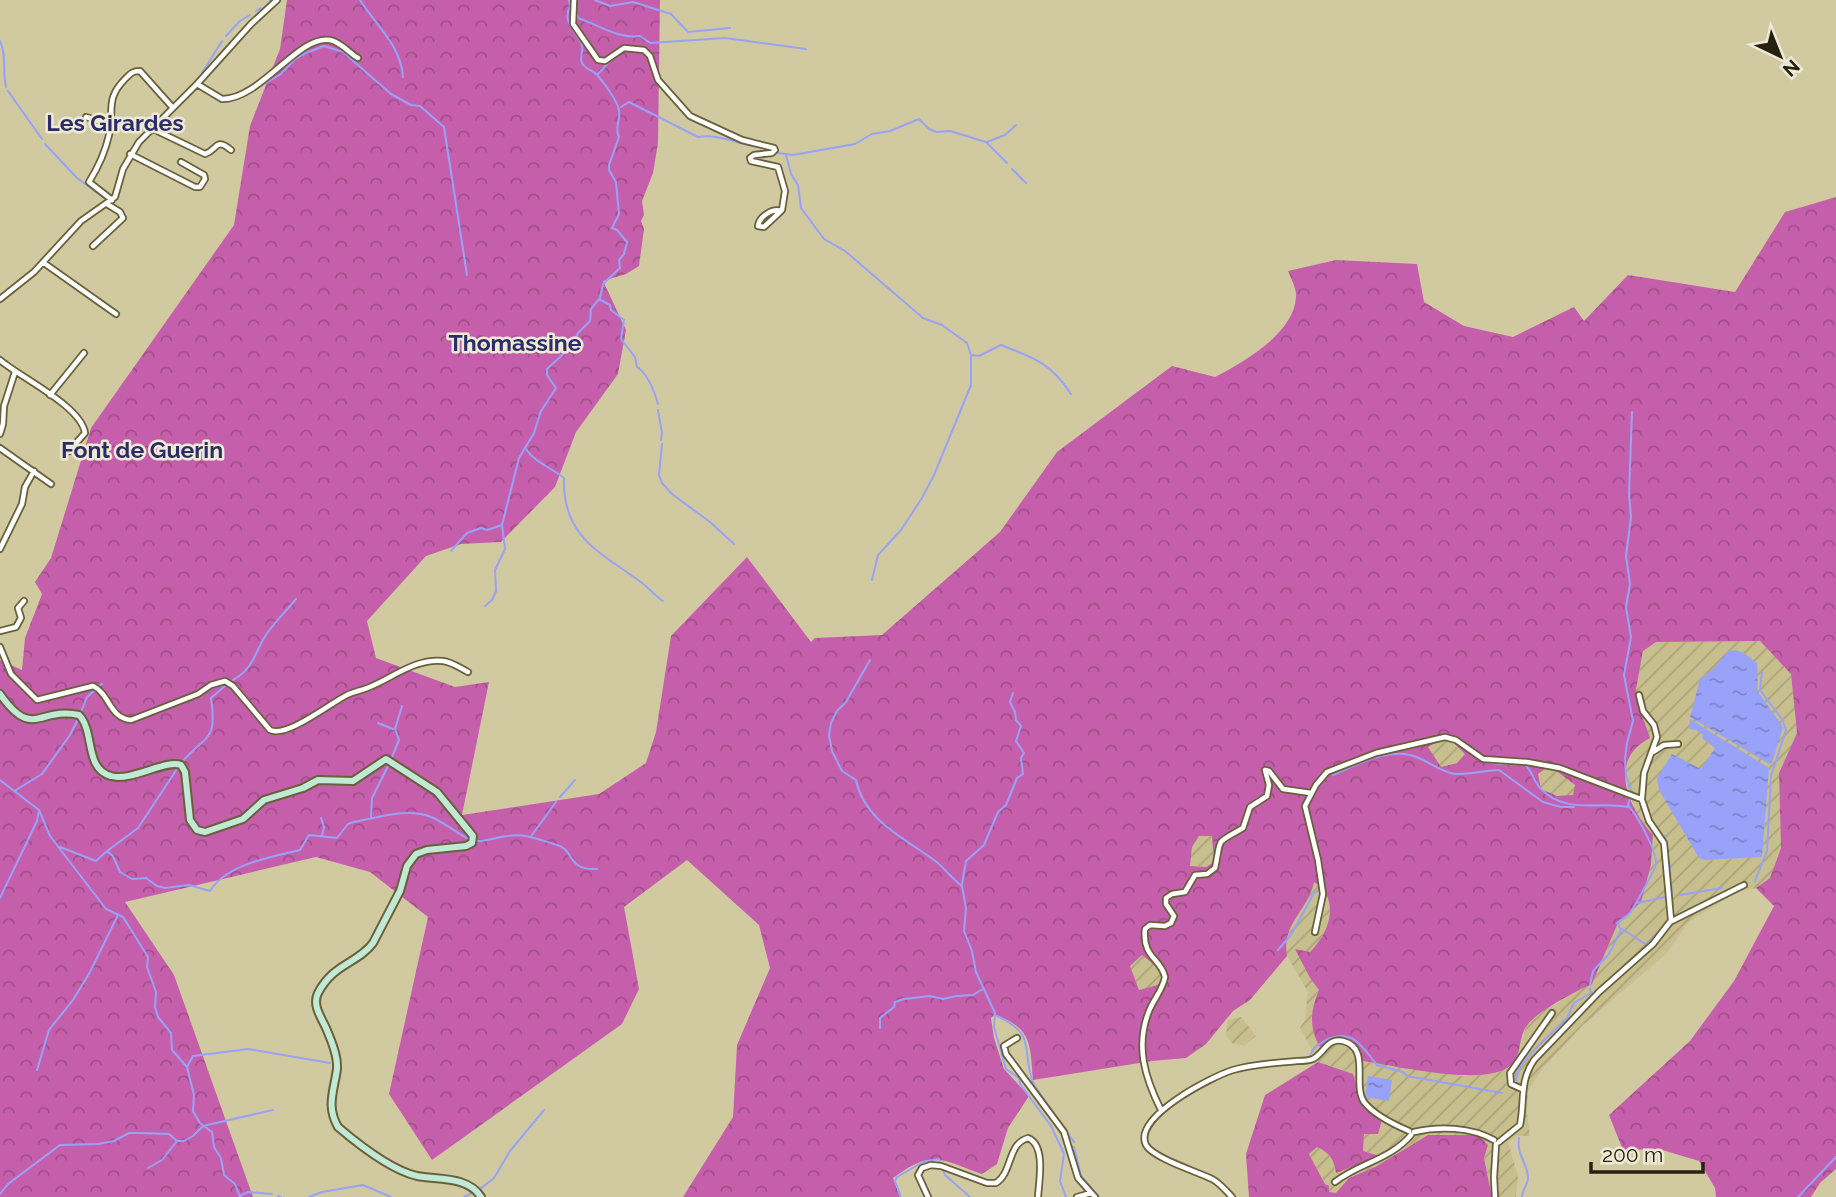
<svg xmlns="http://www.w3.org/2000/svg" width="1836" height="1197" viewBox="0 0 1836 1197" font-family="Raleway,sans-serif">
<style>
.industrial{fill:url(#industrial-furrows)}
.forest{fill:url(#forest-crowns);fill-rule:evenodd}
.water{fill:url(#water-ripples)}
.lines{fill:none;stroke-linecap:round;stroke-linejoin:round}
.stream{stroke:#99a2f9;stroke-width:2}
.street-casing{stroke:#67603a;stroke-width:8}
.secondary-casing{stroke:#67603a;stroke-width:10}
.street{stroke:#fff;stroke-width:4.5}
.secondary{stroke:#c2e8d6;stroke-width:6}
.labels{text-anchor:middle;dominant-baseline:central;stroke-width:5;stroke-linejoin:round;paint-order:stroke}
.neighbourhood-label{font-size:23px;font-weight:bold;fill:#2c2d68;stroke:#eeead5}
</style>
<defs>
<pattern id="industrial-furrows" width="10" height="10" patternUnits="userSpaceOnUse" patternTransform="scale(1.75)"><rect width="10" height="10" fill="#c8bf8e"/><path d="M-1 1l2-2M0 10L10 0M9 11l2-2" fill="none" stroke="#aca479"/></pattern>
<pattern id="forest-crowns" width="20" height="18" patternUnits="userSpaceOnUse" patternTransform="scale(1.75)"><rect width="20" height="18" fill="#c65fab"/><path d="M2 6a3 3 0 1 1 6 0M12 15a3 3 0 1 1 6 0" fill="none" stroke="#a14e8a"/></pattern>
<pattern id="water-ripples" width="26" height="14" patternUnits="userSpaceOnUse" patternTransform="scale(1.75)"><rect width="26" height="14" fill="#99a2f9"/><path d="M2 4q2-2 4 0t4 0M15 11q2-2 4 0t4 0" fill="none" stroke="#7d84c8"/></pattern>
</defs>
<rect width="100%" height="100%" fill="#d1caa0"/>
<!-- industrial -->
<path class="industrial" d="M1760 641 1791 674 1797 733 1779 773 1781 848 1770 878 1756 888 1736 892 1689 922 1666 954 1582 1026 1543 1068 1528 1091 1527 1115 1530 1136H1517L1508 1142 1518 1176 1516 1197H1492L1484 1158 1488 1145 1451 1134 1412 1144 1375 1167 1349 1178 1336 1193 1329 1192 1328 1186 1325 1184 1309 1154 1317 1147 1327 1153 1334 1160 1335 1172 1378 1155 1363 1151 1364 1133 1378 1134 1363 1107 1353 1074 1318 1062 1300 1028 1305 1020 1308 992 1287 956 1285 948 1291 923 1314 881 1325 888 1330 898V920L1317 946 1310 952 1296 950 1310 978 1319 990 1313 1003 1336 1041 1353 1047 1363 1061 1464 1076 1518 1055 1526 1026 1548 1007 1555 1005 1572 993 1592 984 1617 925 1641 902 1651 865 1653 835 1637 817 1625 779V763L1636 745 1649 738 1635 695 1643 651 1655 642Z
M1448 740 1466 754 1457 763 1440 767 1428 747 1437 742Z
M1545 769 1555 770 1563 774 1575 786 1573 796H1557L1541 789 1538 774Z
M1199 836H1212L1214 862 1206 867 1190 866 1192 847Z
M1142 955 1159 969 1162 981 1157 985 1139 990 1130 966Z
M1241 1017 1256 1036 1244 1046 1232 1043 1226 1035 1228 1020Z"/>
<!-- forest -->
<path class="forest" d="M287 0H660L658 143 653 173 642 201 644 215 641 221 644 229 639 266 626 274 603 281 626 330 618 374 576 432 555 487 501 542 461 544 426 556 367 621 376 658 455 687 489 682 462 815 599 794 646 763 656 732 671 636 747 557 811 642 815 638 882 635 1000 532 1057 452 1172 366 1215 377C1243 362 1294 334 1296 297 1297 290 1291 278 1288 271L1336 260 1417 264 1424 302 1464 326 1513 337 1574 307 1584 321 1628 275 1735 292 1785 212 1836 197V1169L1820 1183 1811 1197H1716L1715 1188 1699 1161 1659 1149 1623 1150 1609 1115 1690 1041 1734 981 1774 906 1756 888 1770 878 1781 848 1779 773 1797 733 1791 674 1760 641 1656 642 1643 651 1635 695 1650 738C1607 760 1628 807 1653 835L1651 865 1641 902 1617 925 1592 984C1576 991 1534 1013 1526 1027 1518 1039 1522 1057 1510 1066 1485 1087 1396 1066 1363 1061L1353 1047 1336 1041 1320 1047C1309 1028 1310 1010 1319 990L1310 978 1295 949 1310 952C1330 932 1341 899 1314 882 1309 909 1281 924 1287 956L1250 1000 1233 1011 1206 1044 1186 1058 1152 1061 1033 1080C1030 1044 1032 1027 994 1015L991 1018 994 1038 1004 1069 1029 1096 1008 1128 997 1164 982 1174C940 1159 932 1149 893 1178L900 1197H683L733 1117 737 1045 770 968 759 925 687 860 624 907 639 989 622 1024 432 1160 389 1094 428 917 370 872 316 857 125 902 174 975 253 1197H0V660L22 670 25 638 42 594 35 582 51 558 91 428 234 225 250 126 280 49ZM1448 740 1454 743 1465 754 1457 763 1441 767 1428 747 1437 742ZM1545 769 1555 770 1575 785 1573 795 1557 796 1541 789 1538 774ZM1199 836H1212L1214 862 1206 867 1190 866 1192 847ZM1142 955 1159 969 1162 981 1157 985 1139 990 1130 966Z
M1318 1062 1353 1074 1363 1107 1382 1120 1378 1134H1364L1363 1151 1380 1156 1336 1173C1334 1159 1330 1153 1317 1147L1309 1154 1325 1184 1329 1186V1192L1336 1193 1349 1178 1375 1167 1428 1135H1478L1488 1145 1484 1158 1492 1197H1249L1246 1154 1265 1095Z"/>
<!-- water -->
<path class="water" d="M1735 650 1744 653 1757 663 1758 692 1783 727 1772 763 1769 764 1690 717 1700 679 1714 668 1727 652Z
M1690 719 1769 768 1762 857 1705 860 1699 858 1659 790 1657 778 1672 754 1701 769 1715 748 1702 738 1703 735 1696 730 1689 729Z
M1368 1076 1392 1080 1389 1101 1365 1097Z"/>
<g class="lines">
<!-- stream -->
<path class="stream" d="M360 0C376 25 401 46 403 77
M595 0 610 6 633 2 671 14 688 32 730 28
M270 1 271 0
M256 11 261 8
M576 13 578 18C599 25 618 39 640 36L650 43 725 38 806 49
M226 36 240 21 250 15
M0 41C7 55 2 71 6 87
M202 73 222 41
M597 75 612 59
M8 91 42 139
M220 100 228 102 245 95 281 74 295 59 306 53 324 46 343 52 391 94 411 105 420 106 444 127 467 275
M621 107 629 102 698 137C721 133 742 147 765 148
M987 142 1005 135 1016 125
M45 144 77 178 107 200
M778 153 793 155 855 144 872 134 890 131 919 119 929 129 937 132 950 131 986 142 1007 163
M786 155 791 174 798 185 801 208 824 239 845 251 923 318 942 325 967 343 971 355V385L934 475 922 498 901 530 878 555 872 580
M1012 169 1026 183
M599 299 610 305 611 310 624 320 621 339 635 357 637 367C648 374 654 390 658 404
M971 355 979 356 1001 345C1034 358 1051 363 1071 394
M658 410 662 433 661 440
M1632 412 1629 494 1631 517 1626 556 1630 584 1626 607 1631 637 1624 675 1633 721 1627 743 1625 759 1626 775 1632 792
M662 444 659 475 662 483 672 494 710 522 734 544
M526 449C534 462 552 468 564 478 562 538 602 553 642 583 650 589 655 596 663 601
M451 551 467 533 481 528 487 530 502 525
M485 606 492 600 496 591 495 570 505 549 502 525 519 458 534 433 541 411 556 388 547 375V369L572 346 578 333 590 321 591 309 600 298 603 284 620 268 619 260 624 254 627 242 617 230 612 228 619 214 616 182 609 170V165L619 137C614 128 621 120 619 110 617 100 603 81 595 73 591 70 584 68 582 63 579 56 585 50 581 42 575 31 562 20 570 7L569 0
M870 660 846 702 837 711 831 723 829 735 832 751 842 771 856 780C864 820 904 838 934 860 945 868 951 878 962 886L966 908 964 931 972 951 976 972 995 1013 994 1027 1006 1069 1019 1078 1020 1084 1051 1126 1060 1145 1064 1154 1060 1181 1066 1197
M233 680C256 667 254 651 268 632 276 621 287 610 296 599
M100 685 102 684
M81 712 87 697 95 690
M378 723 393 729
M1465 749C1490 769 1497 762 1526 765 1532 772 1534 781 1540 788 1565 815 1597 801 1628 807
M392 757 399 740 395 729 402 706
M182 762C208 733 217 741 211 698L226 685
M1333 775C1359 764 1392 744 1421 759 1432 764 1442 772 1455 774 1469 775 1485 770 1499 770L1543 802 1561 807H1574
M0 780 39 810 50 836 106 909 123 917 148 957 147 967 156 992 155 1007 158 1017 171 1033 172 1050 187 1067 194 1095 193 1111 200 1123 212 1132 214 1147 221 1158 224 1175 235 1184 240 1197
M16 790 42 774 70 735 78 719
M560 797 575 780
M371 817 372 798 389 764
M321 818 324 827 322 836
M532 835 556 802
M1665 836 1670 868 1673 907
M475 841C485 842 497 837 508 836 525 833 540 840 557 845 574 849 567 871 597 869
M60 847 96 861 107 851 113 856 120 872 132 879 146 878 157 886 165 888 189 885 210 891C227 864 271 857 300 850L309 835 337 838 348 824 354 822C377 818 408 807 431 817 444 822 456 833 469 839
M107 851 138 828 177 769
M1755 881 1767 851 1771 776 1786 730 1782 719 1760 690 1762 672
M962 884 966 861 984 845 998 812 1006 805 1017 778 1023 774 1021 758 1024 753 1016 741 1021 726 1016 720 1015 712 1010 702 1013 693
M1680 895 1722 888
M0 898 37 821 39 810
M1637 903 1666 897
M1622 929 1647 945 1666 924
M1278 950 1291 935 1314 893 1319 890
M1590 985 1593 971 1609 954 1621 930 1617 923C1621 920 1626 917 1630 913 1633 909 1656 868 1656 864 1657 851 1637 815 1628 805L1630 798
M997 1016C1039 1035 1020 1052 1034 1085L1074 1142
M880 1028V1018L894 1007 895 1002 904 999 930 996 943 999 956 996 973 995 983 989
M1310 1056C1313 1047 1318 1045 1326 1040 1353 1027 1362 1047 1377 1065L1403 1072 1407 1076 1502 1093
M187 1067 193 1056 248 1049 330 1063
M37 1070 49 1030 73 1000 90 972 118 915
M1515 1083 1519 1069 1534 1050 1567 1018 1574 1003 1591 993 1590 989
M1519 1138C1517 1157 1526 1160 1528 1176 1529 1184 1522 1189 1522 1197
M1074 1147 1081 1176 1099 1197
M148 1168 162 1160 177 1141
M943 1170 945 1175 970 1197
M480 1189 494 1178 510 1151 544 1110
M0 1194 8 1184 60 1145 98 1144 114 1141 129 1133H140L169 1134 177 1141H184L193 1136 203 1126 273 1110
M240 1196 248 1192 272 1194
M278 1196 281 1197
M309 1197 322 1192 363 1185 391 1197
M464 1197 472 1193
M901 1197 895 1181 897 1177 923 1162 939 1159 940 1163
M1798 1197 1836 1157"/>
<defs>
<path id="street" d="M574 0 573 24 598 60 605 61 624 48 644 50 650 56 658 80 690 116 742 140 774 148 775 150 772 153 754 155 750 158 751 161 778 167 785 191 782 210 781 211 765 226 764 227 758 226C759 217 772 208 781 211
M197 84 222 99C260 100 299 34 330 40 341 42 349 53 358 58
M86 117 111 124
M151 128 205 154C218 150 215 137 231 150
M130 154 195 187H200L205 179 204 175 181 162
M112 200 89 182C99 166 105 153 109 135 115 110 104 100 126 78 131 73 133 71 140 71L173 108
M93 246 123 218 120 212 107 204
M44 263 116 314
M0 299 34 272 81 221 115 197 123 169 139 142 197 84 251 24 277 0
M0 360C21 378 81 406 85 433L69 451
M50 395 84 353
M0 434 3 424 4 406 15 372
M0 448 51 484
M0 549 22 504 25 487 34 471
M0 631 16 627 21 618 18 608 24 601
M0 647 11 674 37 700 93 686C110 694 109 718 131 720L198 694 211 685 225 681 233 686 270 730C287 738 329 704 347 695 355 691 364 690 372 686 395 676 417 658 443 661 452 662 460 668 468 672
M1639 695 1643 711 1654 725 1657 737 1644 773 1642 798
M1653 752 1664 745 1678 744
M1642 800 1649 821 1664 843 1671 920
M1672 921 1744 885
M1315 932 1323 894 1318 860 1305 806 1316 785 1327 772 1376 753 1445 737 1456 740 1483 759 1527 762 1560 768 1641 799
M1017 1038 1004 1046 1006 1054 1064 1132 1078 1178 1095 1197
M1522 1089 1511 1084 1510 1073 1552 1013
M1161 1110C1145 1078 1135 1046 1149 1011 1154 999 1163 989 1165 977 1161 958 1142 958 1145 929L1150 925 1165 926 1171 923 1174 916 1166 904V898L1172 894 1185 892 1195 875 1207 874 1215 868C1222 836 1214 845 1243 828L1250 807 1267 796 1269 785 1265 770 1269 771 1283 789 1311 793
M1414 1132C1439 1126 1471 1127 1494 1140
M1499 1142 1520 1125C1525 1101 1519 1082 1534 1060L1599 992 1653 944 1670 922
M1335 1182C1359 1163 1390 1160 1411 1135
M928 1197 918 1175 922 1168 931 1165 941 1166 987 1183H996C1013 1172 1007 1144 1028 1138 1046 1145 1039 1181 1038 1197
M1077 1197 1091 1193
M1232 1197C1226 1191 1220 1183 1212 1179 1198 1172 1153 1158 1146 1145 1132 1117 1213 1076 1233 1070 1254 1064 1276 1063 1297 1061 1302 1061 1308 1061 1313 1059 1324 1053 1328 1037 1343 1041 1371 1048 1352 1084 1364 1102 1374 1115 1395 1125 1409 1131
M1495 1197 1494 1177 1496 1144"/>
<path id="secondary" d="M0 694C33 741 39 706 79 715 95 731 84 769 111 776 131 782 166 759 181 765L185 772 190 820 197 830 205 832 243 819 264 800 303 788 318 780 353 781 386 759 437 792 473 836 472 843 466 846 427 850 416 854 407 866 400 891 373 943C357 964 334 963 318 993 312 1005 321 1017 326 1028 331 1040 338 1056 337 1069 334 1091 326 1106 338 1127 358 1144 391 1170 417 1176 438 1180 468 1176 481 1197"/>
</defs>
<!-- street casing -->
<use href="#street" class="street-casing"/>
<!-- secondary casing -->
<use href="#secondary" class="secondary-casing"/>
<!-- street -->
<use href="#street" class="street"/>
<!-- secondary -->
<use href="#secondary" class="secondary"/>
</g>
<g class="labels">
<!-- neighbourhood labels -->
<g class="neighbourhood-label">
<text x="115" y="122">Les Girardes</text>
<text x="515" y="342">Thomassine</text>
<text x="142" y="449">Font de Guerin</text>
</g>
</g>
<!-- north arrow -->
<g transform="translate(1780 56) rotate(137)" stroke="#eeead5" stroke-width="5" paint-order="stroke">
<path d="M0-5L12 26L0 18L-12 26Z" fill="#252212"/>
<text y="-10" font-size="19" font-weight="bold" text-anchor="middle" fill="#252212">N</text>
</g>
<!-- scale -->
<path d="M1591 1162v10h112v-10" fill="none" stroke="#252212" stroke-width="3.5"/>
<text x="1602" y="1162" font-size="21" fill="#252212" stroke="#eeead5" stroke-width="5" paint-order="stroke">200 m</text>
</svg>
